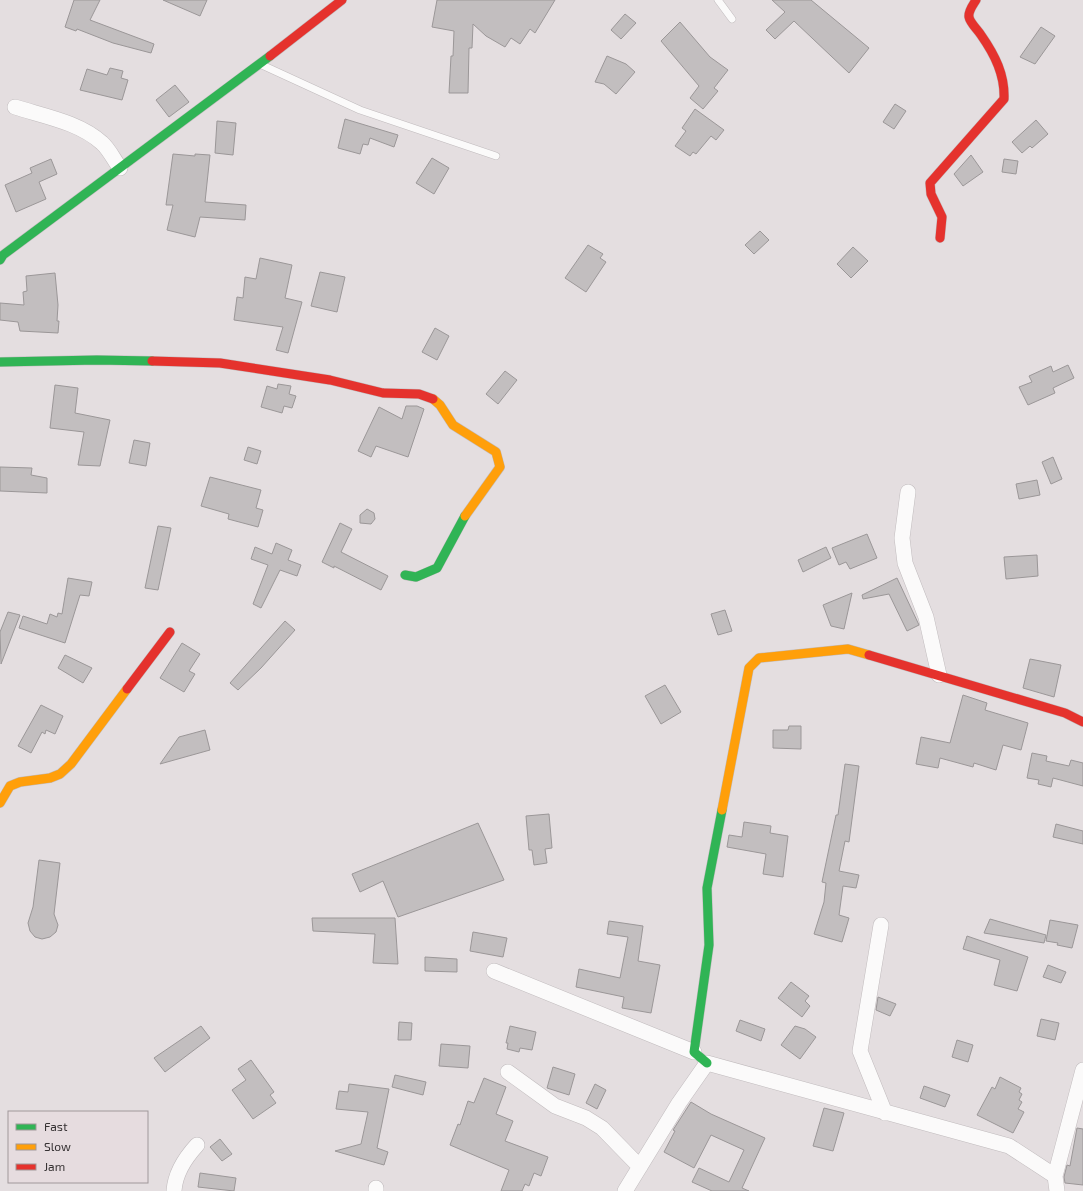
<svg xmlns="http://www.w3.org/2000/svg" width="1083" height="1191" viewBox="0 0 1083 1191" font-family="'Exo 2',sans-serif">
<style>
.building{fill:#c2bebf;stroke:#9b9798}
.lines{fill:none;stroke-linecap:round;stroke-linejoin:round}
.lane-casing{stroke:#c0bbbd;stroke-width:8}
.street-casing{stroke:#c0bbbd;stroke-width:16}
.fast-casing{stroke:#c0bbbd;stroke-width:10}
.slow-casing{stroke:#c0bbbd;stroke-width:10}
.jam-casing{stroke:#c0bbbd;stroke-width:10}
.lane{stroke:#fbfafa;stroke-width:7}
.street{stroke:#fbfafa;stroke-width:15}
.fast{stroke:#30b455;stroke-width:9}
.slow{stroke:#ff9f0a;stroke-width:9}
.jam{stroke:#e5322d;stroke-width:9}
</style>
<rect width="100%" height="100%" fill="#e4dee0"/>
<!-- building -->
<path class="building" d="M74 0H100L90 20 154 44 151 53 113 43 77 29 76 31 65 27Z
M163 0H207L200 16Z
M437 0H555L535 33 530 29 520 44 511 38 505 47 486 36 473 24 472 48H469L468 93H449L451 56H453L454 31 432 27Z
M772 0H811L869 48 849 73 794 21 775 39 766 30 785 12Z
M625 14 636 23 621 39 611 30Z
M680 22 710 57 728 70 714 88 718 91 703 109 690 98 699 86 661 41Z
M1041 27 1055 36 1035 64 1020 57Z
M607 56 626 64 635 72 616 94 604 84 595 82Z
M110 68 123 71 121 78 128 80 122 100 80 90 87 69 107 75Z
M175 85 189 102 169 117 156 100Z
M895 104 906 111 894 129 883 122Z
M695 109 724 130 716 140 711 136 696 154 693 152 690 156 675 146 686 131 682 128Z
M345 119 398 135 394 147 370 138 368 145 363 144 360 154 338 148Z
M1036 120 1048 134 1032 148 1030 146 1022 153 1012 142Z
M217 121 236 123 233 155 215 153Z
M173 154 195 156V154L210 155 205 202 246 205 245 220 200 217 195 237 167 230 173 205H166Z
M971 155 983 172 963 186 954 174Z
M432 158 449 168 434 194 416 183Z
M51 159 57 174 39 182 46 199 16 212 5 185 32 173 30 168Z
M1004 159 1018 161 1016 174 1002 172Z
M760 231 769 240 754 254 745 245Z
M588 245 603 254 600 258 606 262 586 292 565 278Z
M853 247 868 261 851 278 837 264Z
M260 258 292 265 285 298 302 302 288 353 276 350 283 327 234 320 237 297 243 298 245 277 256 279Z
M320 272 345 277 337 312 311 306Z
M55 273 58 305 57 321H59L58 333 20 331 18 322 0 320V303L24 305 23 292 27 291 26 276Z
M435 328 449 336 437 360 422 352Z
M1068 365 1074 378 1053 388 1055 393 1028 405 1019 387 1032 382 1029 376 1051 366 1053 372Z
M505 371 517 380 498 404 486 394Z
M278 384 291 386 289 394 296 396 292 408 284 406 282 413 261 407 267 386 277 389Z
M55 385 78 388 75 413 110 420 100 466 78 465 84 432 50 428Z
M406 406H417L424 409 408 457 376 446 371 457 358 451 379 407 402 419Z
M134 440 150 443 146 466 129 463Z
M248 447 261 451 257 464 244 460Z
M1053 457 1062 479 1051 484 1042 462Z
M0 467 32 468 31 475 47 478V493L0 491Z
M210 477 261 490 256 508 263 510 258 527 228 519 229 514 201 506Z
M1037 480 1040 495 1019 499 1016 484Z
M367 509 374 513 375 519 371 524 360 523V515Z
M340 523 352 529 341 552 388 576 381 590 334 566V568L322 562Z
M158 526 171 528 158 590 145 588Z
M867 534 877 558 850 569 846 562 839 565 832 548Z
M276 543 292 550 288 560 301 565 297 576 280 570 261 608 253 604 268 565 251 559 255 547 272 554Z
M826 547 831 558 803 572 798 560Z
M1037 555 1038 576 1006 579 1004 557Z
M68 578 92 582 89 596 80 595 65 643 19 628 23 616 47 624 50 614 57 617 58 613 62 614Z
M897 578 919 625 907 631 889 594 863 599 862 595Z
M852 593 844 629 831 626 823 605Z
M725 610 732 631 718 635 711 614Z
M8 612 20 615 1 664 0 632Z
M285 621 295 630 261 668 238 690 230 683Z
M182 643 200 654 189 671 195 674 184 692 160 678Z
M65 655 92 668 83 683 58 668Z
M1030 659 1061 665 1054 697 1023 688Z
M665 685 681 712 661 724 645 696Z
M963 695 987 703 985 710 1028 723 1021 750 1003 745 996 770 974 763 973 767 940 758 938 768 916 764 921 737 950 743Z
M41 705 63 716 55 734 46 730 45 734 42 732 31 753 18 746Z
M789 726H801V749L773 748V730H788Z
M205 730 210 750 160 764 179 737Z
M1032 753 1047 756 1046 761 1069 766 1071 760 1083 763V786L1053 778 1051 787 1038 784 1039 780 1027 778Z
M845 764 859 766 849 842 845 841 839 871 859 875 856 888 843 886 839 915 849 918 842 942 814 934 824 902 826 883 822 882 836 815H838Z
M549 814 552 848 545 849 547 863 534 865 532 850H529L526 816Z
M744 822 771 826 770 833 788 836 783 877 763 874 766 854 727 847 729 835 742 837Z
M478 823 504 880 398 917 383 881 360 892 352 874Z
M1056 824 1083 831V844L1053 837Z
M39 860 60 863 54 914 58 925 56 932 50 937 42 939 35 937 30 931 28 923 33 907Z
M312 918H395L398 964 373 963 375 934 313 931Z
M990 919 1046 935 1044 943 984 933Z
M1050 920 1078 925 1072 948 1057 945 1058 943 1046 941Z
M609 921 643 926 638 961 660 965 651 1013 622 1008 624 997 576 987 579 969 620 978 628 937 607 934Z
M473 932 507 938 503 957 470 951Z
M967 936 1028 957 1017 991 994 985 1000 960 963 949Z
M425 957 457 959V972L425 971Z
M1048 965 1066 972 1061 983 1043 977Z
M791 982 809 996 805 1001 810 1006 802 1017 778 998Z
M878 997 896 1004 890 1016 876 1010Z
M1041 1019 1059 1023 1055 1040 1037 1036Z
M740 1020 765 1029 761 1041 736 1031Z
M399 1022 412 1023 411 1040H398Z
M201 1026 210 1038 165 1072 154 1058Z
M510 1026 536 1032 532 1050 520 1048 519 1052 507 1049 508 1043H506Z
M795 1026 805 1029 816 1037 800 1059 781 1045Z
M957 1040 973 1045 968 1062 952 1057Z
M441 1044 470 1046 468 1068 439 1066Z
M251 1060 274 1092 270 1095 276 1103 253 1119 232 1090 246 1080 238 1069Z
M553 1067 575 1074 569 1095 547 1088Z
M395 1075 426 1082 423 1095 392 1087Z
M1000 1077 1021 1088 1019 1092 1022 1094 1019 1100 1022 1102 1018 1109 1024 1112 1013 1133 977 1115 992 1087 995 1089Z
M484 1078 506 1087 496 1114 513 1121 505 1141 548 1157 541 1176 534 1173 529 1186 525 1184 522 1191H501L509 1170 450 1145 458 1124 460 1125 468 1101 474 1103Z
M349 1084 389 1089 377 1148 388 1152 384 1165 335 1151 361 1144 368 1112 336 1109 339 1091 348 1092Z
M595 1084 606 1090 597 1109 586 1103Z
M924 1086 950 1095 945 1107 920 1098Z
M691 1102 711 1114 765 1138 742 1188 749 1191H712L692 1182 699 1168 729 1182 744 1150 711 1135 694 1168 664 1152 675 1131 673 1130Z
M824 1108 844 1113 833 1151 813 1146Z
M1077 1128 1083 1129V1185L1065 1183 1064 1177 1067 1165 1070 1166Z
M220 1139 232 1154 222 1161 210 1147Z
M200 1173 236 1178 234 1191 198 1187Z"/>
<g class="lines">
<defs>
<path id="lane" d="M718 0 732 19
M262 65 360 110 496 156"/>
<path id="street" d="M15 107C43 116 79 122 102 143 109 149 114 160 120 168
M908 492 902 538 905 563 926 617 939 675
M881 925 860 1051 885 1113
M494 971 694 1052
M508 1072 555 1106 586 1118 602 1128 640 1167
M174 1191C175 1174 186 1157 197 1145
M376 1191V1188
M625 1191 679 1103 707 1063 1009 1146 1055 1176
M1057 1191 1055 1176 1083 1070"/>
<path id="fast" d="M0 260 3 255 270 56
M0 362 97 360 152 361
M405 575 416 577 437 568 465 516
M707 1063 694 1052 709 945 707 888 722 810"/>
<path id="slow" d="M433 399 440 405 453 425 496 452 500 467 465 516
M0 803 10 786 20 782 50 778 60 774 71 764 127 689
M722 810 749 668 759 658 848 649 869 655"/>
<path id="jam" d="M270 56 342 0
M940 238 942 217 931 194 930 183 1004 99C1005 75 995 55 981 35 978 30 970 23 969 17 968 11 973 5 976 0
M152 361 220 363 330 380 383 393 419 394 433 399
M869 655 1065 713 1083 722
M127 689 170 632"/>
</defs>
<!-- lane casing -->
<use href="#lane" class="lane-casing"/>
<!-- street casing -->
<use href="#street" class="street-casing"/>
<!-- fast casing -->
<use href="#fast" class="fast-casing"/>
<!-- slow casing -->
<use href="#slow" class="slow-casing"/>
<!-- jam casing -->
<use href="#jam" class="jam-casing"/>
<!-- lane -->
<use href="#lane" class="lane"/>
<!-- street -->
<use href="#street" class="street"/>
<!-- fast -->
<use href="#fast" class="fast"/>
<!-- slow -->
<use href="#slow" class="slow"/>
<!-- jam -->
<use href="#jam" class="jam"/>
</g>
<!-- legend -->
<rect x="8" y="1111" width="140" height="72" fill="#e6dcdf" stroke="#a0989a"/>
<rect x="16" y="1124" width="20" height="6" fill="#30b455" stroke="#a0989a"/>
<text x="44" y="1131" font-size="12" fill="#363233">Fast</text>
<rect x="16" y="1144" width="20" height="6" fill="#ff9f0a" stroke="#a0989a"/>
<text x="44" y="1151" font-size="12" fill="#363233">Slow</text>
<rect x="16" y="1164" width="20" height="6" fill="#e5322d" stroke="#a0989a"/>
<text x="44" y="1171" font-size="12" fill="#363233">Jam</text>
</svg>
